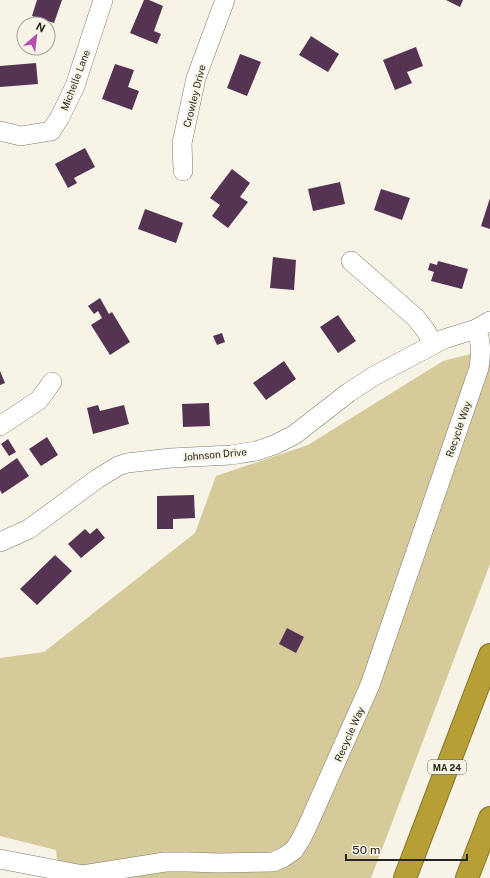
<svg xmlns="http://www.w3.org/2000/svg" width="490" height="878" viewBox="0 0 490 878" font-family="'Public Sans',sans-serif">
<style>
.green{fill:#d6ca9a}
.building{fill:#553353}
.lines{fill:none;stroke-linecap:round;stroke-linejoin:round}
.minor-casing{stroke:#7c796d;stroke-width:20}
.highway-casing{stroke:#85742e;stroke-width:24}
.minor{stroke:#fff;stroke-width:19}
.highway{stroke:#b79f35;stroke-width:22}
.labels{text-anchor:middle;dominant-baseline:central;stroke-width:4;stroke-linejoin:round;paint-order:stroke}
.shield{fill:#f7f3e6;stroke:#65635b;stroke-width:1}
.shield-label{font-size:9px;font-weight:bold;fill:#272520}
.street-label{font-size:10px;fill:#272520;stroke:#f7f3e6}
</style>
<rect width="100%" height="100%" fill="#f7f3e6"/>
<!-- green -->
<path class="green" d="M490 349V564L371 878H59L56 850 0 836V658L44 652 195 533 216 476 308 445 443 361Z"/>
<!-- building -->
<path class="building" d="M37 0H62L54 23 32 16Z
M144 0H149L163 6 154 31 161 34 157 44 130 33Z
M446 0H463L460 7Z
M311 36 339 54 328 72 299 55Z
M416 47 423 66 407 72 412 83 395 90 383 60Z
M240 54 261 62 247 96 227 88Z
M36 63 38 84 0 87V66Z
M115 64 134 70 128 87 139 91 132 110 102 99Z
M85 148 95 167 74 178 77 183 68 188 55 164Z
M232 169 250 183 240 197 248 202 228 228 212 216 220 205 210 198Z
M340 182 345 204 313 211 308 189Z
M381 189 410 198 402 220 374 210Z
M490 198V229L481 226Z
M145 209 183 223 176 243 138 229Z
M273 257 296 260 294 290 270 288Z
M438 261 468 269 462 289 431 281 434 272 428 270 430 263 437 265Z
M100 298 109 314 112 312 130 342 110 355 91 325 102 318 98 311 94 314 88 306Z
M338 315 356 341 338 353 320 327Z
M222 333 225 342 217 345 213 336Z
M284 361 296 379 266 400 253 383Z
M0 371 5 383 0 385Z
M209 403 210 426 183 427 182 404Z
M98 405 100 411 124 405 129 424 93 434 87 408Z
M47 437 58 455 41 466 29 449Z
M8 439 16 452 9 456 1 444Z
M17 458 29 476 2 494 0 490V470Z
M194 495 195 518 173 519V529H157V496Z
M97 528 105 538 81 558 68 544 85 529 90 534Z
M55 555 72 571 37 605 20 589Z
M287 628 304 637 296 653 279 644Z"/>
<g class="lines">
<defs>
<path id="minor" d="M0 131 21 136 51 131 60 117 75 86 103 0
M183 171 182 143 196 78 225 0
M351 261 416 318 426 331 433 344
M0 426 39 400 52 382
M0 542 29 529 97 479 118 466 127 463 171 458 231 455 256 451 274 445 294 435 348 393 374 376 444 339 476 329 490 321
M0 859 83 875 165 862H188L219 863 273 862 284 857 294 850 301 839 307 827 370 685 479 368C481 354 482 342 476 329"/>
<path id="highway" d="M405 878 490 655
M467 878 490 818"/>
</defs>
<!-- minor casing -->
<use href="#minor" class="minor-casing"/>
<!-- highway casing -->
<use href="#highway" class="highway-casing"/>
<!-- minor -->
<use href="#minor" class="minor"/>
<!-- highway -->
<use href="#highway" class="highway"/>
</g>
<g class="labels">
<!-- shield labels -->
<rect class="shield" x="428" y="760" width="38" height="14" rx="3"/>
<g class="shield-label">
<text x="447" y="767">MA 24</text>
</g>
<!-- street labels -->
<g class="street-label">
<text transform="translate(75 80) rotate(-69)">Michelle Lane</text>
<text transform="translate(194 96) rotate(-76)">Crowley Drive</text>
<text transform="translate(458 429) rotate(-71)">Recycle Way</text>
<text transform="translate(215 454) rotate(-5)">Johnson Drive</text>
<text transform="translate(349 734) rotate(-66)">Recycle Way</text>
</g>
</g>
<!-- north arrow -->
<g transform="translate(36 36) rotate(28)"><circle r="19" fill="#f7f3e6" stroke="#a4a197"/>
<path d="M0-3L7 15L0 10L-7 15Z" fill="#b74fb3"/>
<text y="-6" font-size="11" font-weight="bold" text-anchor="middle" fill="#272520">N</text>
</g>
<!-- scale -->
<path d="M346 854v6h121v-6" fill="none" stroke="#272520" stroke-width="2"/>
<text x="352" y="854" font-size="12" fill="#272520" stroke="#f7f3e6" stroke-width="3" paint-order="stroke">50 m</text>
</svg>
